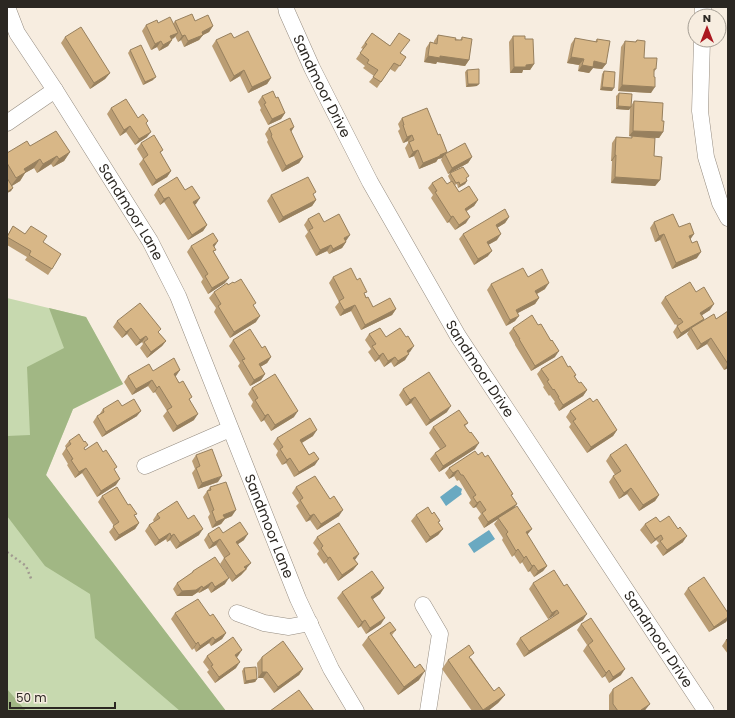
<svg xmlns="http://www.w3.org/2000/svg" width="735" height="718" viewBox="0 0 735 718" font-family="Poppins,sans-serif">
<style>
.green{fill:#c7d9af}
.forest{fill:#a1b784}
.water{fill:#6aa9c1}
.lines{fill:none;stroke-linecap:round;stroke-linejoin:round}
.street-casing{stroke:#958c80;stroke-width:17}
.path{stroke:#a19a90;stroke-width:2.5;stroke-dasharray:2 3;stroke-linecap:butt}
.street{stroke:#fff;stroke-width:16}
.wall{fill:#ba9d74}
.shaded-wall{fill:#97805e}
.building{fill:#d8b787;stroke:#97805e}
.labels{text-anchor:middle;dominant-baseline:central;stroke-width:3;stroke-linejoin:round;paint-order:stroke}
.street-label{font-size:14px;fill:#2b2722;stroke:#f7ede0}
</style>
<rect width="100%" height="100%" fill="#f7ede0"/>
<!-- green -->
<path class="green" d="M7 298 86 317 123 384 73 409 46 475 226 711H7Z"/>
<!-- forest -->
<path class="forest" d="M49 308 86 317 123 384 73 409 46 475 226 711H180L95 638 90 594 45 566 7 516V436L30 435 27 367 64 348Z
M7 689 26 711H7Z"/>
<!-- water -->
<path class="water" d="M456 485 462 489 461 493 462 494 446 506 440 497Z
M489 530 495 539 474 553 468 544Z"/>
<g class="lines">
<defs>
<g id="street">
<path id="s1" d="M7 7 17 33 55 90 150 241 178 296 298 599 331 669 356 711"/>
<path id="s2" d="M286 7 287 12 312 68 370 182 458 336 706 711"/>
<path d="M703 16V7"/>
<path d="M702 40 700 111 706 157 720 203 728 218"/>
<path d="M7 123 55 90"/>
<path d="M145 466 230 429"/>
<path d="M423 605 440 634 428 711"/>
<path d="M237 613 264 623 289 627 310 623"/>
</g>
</defs>
<!-- street casing -->
<use href="#street" class="street-casing"/>
<!-- path -->
<path class="path" d="M7 552 26 566 32 581"/>
<!-- street -->
<use href="#street" class="street"/>
</g>
<!-- wall -->
<path class="wall" d="M175 21H195L213 26 209 32 203 35 199 40 184 47 181 40 178 42 175 36 174 38 171 39 172 40 168 46 159 51 157 47 151 50 142 31 146 25 158 23 173 24Z
M372 33 406 57 395 72 390 69 377 88 369 82 374 76 363 68 365 66 356 59 363 49 361 48Z
M438 35 460 40 462 37 469 60 465 66 437 62 436 64 424 62 426 48 430 42 434 43V41Z
M513 36 525 39 534 64 530 70H523L522 73H510L509 42Z
M65 37 110 73 105 79 90 89 61 43Z
M575 38 595 42 597 39 606 64 602 69 593 68 589 73 578 71 579 65 567 63 571 44Z
M216 40 271 78 267 84 248 93 240 76 230 82 212 46Z
M637 40 644 58 656 69 654 72 651 93 618 91 621 47 625 41 635 42Z
M130 50 153 80 143 85 128 53Z
M467 70 477 86 466 87 465 72Z
M604 71 612 91 600 90 602 74Z
M619 93 631 106 634 101 662 121 663 132 659 138H655L654 156 660 180 655 186 611 183 612 161H611L612 143 616 137 631 138 632 137 629 136 630 108 629 110 616 109V96Z
M262 96 276 98 285 113 281 119 268 125 260 110 261 108 258 102Z
M111 108 138 118 146 124 147 137 135 145 126 132 120 136 107 114Z
M402 118 438 135 447 152 446 154 472 157 468 163 448 174 441 160 442 158 438 159 436 162 419 169 414 156 409 158 405 148 408 143V141L403 143 398 131 400 129 398 124Z
M294 127 291 132 303 157 299 163 282 172 267 142 268 140 265 134 269 128Z
M141 143 163 150 160 153 171 171 167 177 152 186 139 164 143 159 137 149Z
M30 146 70 152 64 161 53 167 51 164 37 173 34 168 25 173 20 181 12 186 11 191 7 193V153Z
M450 173 466 179 467 181 465 184 458 188 457 184 455 185 459 192 478 200 474 206 467 211 466 223 455 230 449 222 447 223 431 198 433 195 428 188 432 183 447 184 451 182 448 176Z
M158 189 185 190 196 204 194 205 207 225 203 231 188 240 164 202 160 205 154 195Z
M271 195 314 196 316 200 312 206 279 223 267 201Z
M509 217 505 223 497 228V240L489 244 488 256 474 265 459 239 463 234Z
M308 219 324 222 346 242 342 248 329 254 327 251 316 256 305 236 308 232 304 225Z
M654 222 679 227 690 240 697 258 672 269 660 240 655 242 650 228Z
M13 226 25 234 43 242 52 269 48 275 25 260 27 257 7 245V236Z
M218 241 214 247V252L225 283 208 294 201 282 203 279 187 252 191 246Z
M333 277 365 295 373 307 396 309 392 315 361 330 351 311 340 316 335 307 339 302 329 283Z
M528 277 545 289 537 294 539 298 535 304 518 313 515 321 506 326 487 290 491 284Z
M228 285 254 306 256 322 230 338 214 312 216 308 209 298 214 292Z
M696 292 710 310 702 315 704 319 702 321 716 319 728 311V368L724 370 707 344 697 350 687 334 689 331 677 339 673 332 677 326 676 324 675 325 661 303 665 297Z
M117 321 159 333 166 341 162 346 147 358 140 348 143 344 142 342 136 346 127 334 122 338 113 327Z
M538 325 551 341 555 357 531 371 515 345V344L509 333 513 328Z
M369 334 386 337H406L410 352 408 353 405 360 394 367 391 362 384 367 379 359 375 362 368 352 371 349 365 340Z
M233 340 262 348 271 357 267 363 260 367 265 374 261 380 250 386 238 366 240 363 229 346Z
M568 367 576 375 575 377 579 383 587 390 583 396 559 411 554 403 555 402 550 395 549 396 543 387 544 386 537 374 541 369Z
M180 370 175 376 190 400 194 420 173 432 163 416 167 411 155 392 153 393 148 386 132 395 124 382 128 376 153 371Z
M252 388 294 417 271 431 264 420 261 422 251 406 253 402 248 394Z
M403 389 447 412 426 426 411 403 406 406 399 395Z
M593 402 617 430 613 436 587 453 569 427 571 424 566 417 570 411Z
M122 406 137 416 102 437 93 422 97 416 99 415 103 409Z
M468 423 465 426 475 449 439 472 430 459 435 453 440 449 429 433 433 427Z
M313 436 302 443 315 465 294 477 286 463 282 465 276 455 278 451 273 444 277 438Z
M69 441 85 450 115 471 116 485 97 497 82 473 75 478 67 465 68 464 62 454 66 448 65 446Z
M196 455 218 482 198 489 192 473 195 469 192 461Z
M478 455 485 457 513 494 511 496 517 504 513 508 527 535 547 566 543 571 534 577 530 571 528 572 522 562 520 564 514 555 512 557 502 540 503 538 494 524 498 519 484 528 478 518 481 514 476 507 473 508 469 503 471 500 459 480 457 481 454 476 449 479 445 473 449 468Z
M610 455 659 495 655 501 639 511 627 494 619 499 609 482 613 476 615 475 606 461Z
M210 487 232 516 225 519 221 524 212 528 208 517 210 514 203 497Z
M296 487 330 499 339 516 317 530 310 520 306 522 296 506 299 503 292 493Z
M102 496 135 516 139 523 135 529 115 541 109 532 114 526 98 502Z
M157 514 188 519 199 535 176 549 170 540 167 542 166 539 155 546 145 531 149 525 154 522 153 520Z
M416 515 439 523 443 529 438 535 426 543 411 521Z
M660 522 683 542 663 556 656 546 659 543 656 540 651 544 640 530 645 524Z
M223 533 244 540 238 544 247 569 241 575 232 582 220 564 224 558 216 545 209 549 204 540 208 534Z
M317 537 355 560 358 564 353 570 338 581 326 562 324 564 317 554 319 551 313 543Z
M193 571 225 584 211 593 208 588 199 593 198 592 192 596H177L173 589 177 583 191 574Z
M533 583 583 620 524 657 516 644 520 638 553 617V616L548 619 529 589Z
M384 588 380 594 373 599 381 624 366 634 361 626 358 628 337 598 342 592Z
M688 588 728 613V618L726 622 709 632 684 594Z
M175 613 210 616 226 633 222 639 211 646 209 643 196 652 194 648 192 650 171 619Z
M581 624 621 675 609 683 605 676 602 678 583 651 587 645 577 630Z
M396 630 392 635 415 668 419 680 398 695 362 645 368 637Z
M728 638V654L722 646 726 640Z
M207 656H238L237 657 236 668 215 683 207 672 209 670 203 662Z
M262 657 303 669 299 675 274 693 263 678H258L257 663Z
M471 658 494 691 505 695 498 703 488 711H472L442 669 448 660Z
M244 668 257 679 255 682 244 684 242 671Z
M613 689 646 709 644 711H610L609 710V695Z"/>
<!-- shaded-wall -->
<path class="shaded-wall" d="M213 26 209 32 203 35 199 40 184 47 188 41 202 32Z
M178 33 174 38 166 42 170 36Z
M185 35 181 40 178 42 182 36Z
M172 40 168 46 159 51 163 45Z
M161 41 157 47 151 50 155 44Z
M428 56H440L469 60 465 66 437 62 436 64 424 62Z
M571 57 584 59 579 65 567 63Z
M594 61 606 64 602 69 593 68 589 73 578 71 582 65Z
M534 64 530 70H523L522 73H510L514 67 526 65Z
M244 70 240 76 230 82 234 76Z
M110 73 105 79 90 89 94 83Z
M156 77 153 80 143 85 145 82Z
M271 78 267 84 248 93 252 87Z
M468 84H479L477 86 466 87Z
M622 85 655 87 651 93 618 91Z
M602 87 614 88 612 91 600 90Z
M618 106 631 107 629 110 616 109Z
M285 113 281 119 268 125 272 119Z
M130 126 126 132 120 136 124 130Z
M294 127 290 133V129Z
M633 131 663 132 659 138 629 136Z
M151 132 147 137 135 145 139 139Z
M412 135 408 141 403 143 407 137Z
M418 150 414 156 409 158 413 152Z
M70 152 64 161 53 167 59 159Z
M447 152 442 158 438 159 436 162 419 169 423 163 440 155Z
M615 155H616L612 161H611Z
M57 156 51 164 37 173 43 164Z
M303 157 299 163 282 172 286 166Z
M472 157 468 163 448 174 452 168Z
M40 159 34 168 25 173 20 181 10 187 24 169Z
M171 171 167 177 152 186 156 180Z
M615 177 660 180 655 186 611 183Z
M467 181 465 184 458 188 460 185Z
M13 188 11 191 7 193V192Z
M169 197 164 202 160 205 164 199Z
M200 198 196 204 189 208 193 202Z
M316 200 312 206 279 223 283 217Z
M478 200 474 206 461 214 465 209Z
M453 216 449 222 447 223 451 217Z
M470 217 466 223 455 230 459 225Z
M509 217 505 223 492 231 496 225Z
M207 225 203 231 188 240 192 235Z
M501 234 497 240 483 248 487 242Z
M664 234 660 240 655 242 659 236Z
M694 234 690 240 689 236Z
M350 235 346 241 340 244 344 238Z
M218 241 214 247 213 245Z
M346 242 342 248 329 254 333 249Z
M331 245 327 251 316 256 320 250Z
M492 251 488 256 474 265 478 259Z
M701 252 697 258 672 269 676 263Z
M229 278 225 283 208 294 212 288Z
M549 283 545 289 531 297 535 291Z
M539 298 535 304 512 316 516 310Z
M714 304 710 310 696 319 700 313Z
M355 305 351 311 340 316 344 310Z
M396 309 392 315 361 330 365 325Z
M260 316 256 322 230 338 234 332Z
M519 316 515 321 506 326 510 320Z
M704 319 700 325 691 328 689 331 677 339 681 333Z
M131 328 127 334 122 338 126 332Z
M146 336 142 342 136 346 140 340Z
M711 338 707 344 697 350 701 344Z
M166 341 162 346 147 358 151 352Z
M414 346 410 352 402 356 407 351Z
M559 351 555 357 531 371 535 366Z
M383 353 379 359 375 362 379 356Z
M409 354 405 360 394 367 398 361Z
M271 357 267 363 255 370 259 364Z
M395 357 391 362 384 367 388 361Z
M728 364V368L724 370Z
M180 370 176 376 170 380 174 374Z
M265 374 261 380 250 386 254 380Z
M152 380 148 386 132 395 136 389Z
M159 386 155 392 153 393 157 388Z
M587 390 583 396 559 411 563 405Z
M415 397 411 403 406 406 410 400Z
M451 406 447 412 426 426 430 420Z
M141 411 137 416 102 437 106 432Z
M298 411 294 417 271 431 275 425Z
M198 414 194 420 173 432 177 426Z
M268 414 264 420 261 422 265 416Z
M317 430 313 436 296 446 300 440Z
M617 430 613 436 587 453 591 447Z
M479 443 475 449 439 472 443 466Z
M290 458 286 463 282 465 287 460Z
M319 459 315 465 294 477 299 472Z
M86 468 82 473 75 478 79 472Z
M458 470 454 476 449 479 453 473Z
M222 476 218 482 198 489 202 483Z
M120 479 116 485 97 497 101 491Z
M631 488 627 494 619 499 624 493Z
M659 495 655 501 639 511 643 505Z
M480 501 476 507 473 508 477 503Z
M517 504 512 510 498 518V519L484 528 488 522Z
M236 510 232 516 225 519 221 524 212 528 216 522 223 515Z
M343 510 339 516 317 530 321 524Z
M314 514 310 520 306 522 310 516Z
M139 523 135 529 115 541 119 535Z
M203 529 199 535 176 549 180 543Z
M443 529 438 535 426 543 430 537Z
M532 529 527 535 526 532Z
M170 533 166 539 155 546 159 540Z
M174 534 170 540 167 542 171 536Z
M248 534 244 540 232 548 236 542Z
M661 535 656 540 651 544 655 539Z
M687 536 683 542 663 556 667 550Z
M220 539 216 545 209 549 213 543Z
M518 549 514 555 512 557 516 551Z
M359 554 355 560 349 564 353 558Z
M526 556 522 562 520 564 524 558Z
M330 557 326 562 324 564 328 558Z
M251 563 241 575 232 582 236 576 244 567Z
M358 564 353 570 338 581 342 575Z
M534 565 530 571 528 572 532 566Z
M547 566 543 571 534 577 538 571Z
M229 578 225 584 211 593 215 587Z
M212 582 208 588 199 593 203 588Z
M202 586 198 592 192 596H177L182 591Z
M384 588 380 594 367 603 371 597Z
M557 610 553 616 548 619 552 613Z
M587 614 583 620 524 657 529 651Z
M728 617V618L726 622 709 632 714 627Z
M385 618 381 624 366 634 370 628Z
M365 620 361 626 358 628 362 622Z
M226 633 222 639 211 646 215 640Z
M213 637 209 643 196 652 200 646Z
M198 642 194 648 192 650 196 644Z
M242 650 238 656 231 661 235 655Z
M240 662 236 668 215 683 219 677Z
M303 669 299 675 274 693 278 687Z
M625 669 621 675 609 683 613 677Z
M609 670 605 676 602 678 606 673Z
M425 671 419 680 398 695 404 687Z
M262 672H267L263 678H258Z
M257 679 255 682 244 684 246 681Z
M505 695 498 703 488 711H482Z
M650 704 646 709 644 711H640L641 710Z"/>
<!-- building -->
<path class="building" d="M192 14 195 21 208 15 213 26 202 32 203 35 188 41 185 35 182 36 175 21Z
M170 17 178 33 170 36 172 40 163 45 161 41 155 44 146 25 157 20 158 23Z
M81 27 110 73 94 83 65 37Z
M248 31 271 78 252 87 244 70 234 76 216 40 231 33 234 38Z
M372 33 390 46 399 33 410 40 400 53 406 57 400 66 394 63 381 82 373 77 378 70 367 63 369 60 360 53 367 44 365 43Z
M438 35 456 38 455 40H462V37L472 39 469 60 440 56V58L428 56 430 42 437 44Z
M513 36H525V39H533L534 64 526 65V67H514Z
M575 38 597 42V39L610 41 606 64 594 61 593 67 582 65 584 59 571 57Z
M637 40 645 41 644 58H657L656 69H654V77H655V87L622 85 625 41 636 42Z
M141 45 156 77 145 82 130 50Z
M479 69V84H468L467 70Z
M604 71 615 72 614 88 602 87Z
M273 91 276 98 278 97 285 113 272 119 264 104 266 103 262 96Z
M619 93 632 94 631 107 618 106Z
M126 99 138 118 143 114 148 121 146 123 151 132 139 139 130 126 124 130 111 108Z
M634 101 663 103 662 121H664L663 132 633 131Z
M427 108 438 135 440 134 447 152 440 155V156L423 163 418 150 413 152 409 142 414 140 412 135 407 137 403 125H404L402 118Z
M290 118 294 127 290 129 303 157 286 166 271 136 272 135 269 128Z
M56 131 70 152 59 159 57 156 43 164 40 159 24 169 26 172 16 178 7 163V153L27 141 30 146Z
M154 135 163 150 160 152 171 171 156 180 143 159 148 155 141 143Z
M632 136 655 138 654 156 662 157 660 180 615 177 616 155H615L616 137 632 138Z
M465 143 472 157 452 168 445 154Z
M463 167 469 176 466 178 467 181 460 185 459 182 456 183 450 173Z
M177 177 185 190 192 186 200 198 193 202 207 225 192 235 169 197 164 199 158 189Z
M308 177 316 192 313 194 316 200 283 217 271 195Z
M442 177 447 184 452 181 459 192 469 186 478 200 465 209 470 217 459 225 453 216 451 217 435 192 437 191 432 183Z
M7 178 13 188 7 192Z
M505 209 509 217 496 225 501 234 487 242 492 251 478 259 463 234Z
M319 213 324 222 339 214 350 235 344 238 346 242 333 249 331 245 320 250 309 230 313 228 308 219Z
M673 214 679 227 690 223 694 234 689 236 692 243 697 241 701 252 676 263 664 234 659 236 654 222Z
M13 226 25 234 31 226 47 236 43 242 61 254 52 269 29 255 31 251 7 237Z
M213 233 218 241 213 245 216 250 213 251 229 278 212 288 205 276 208 274 191 246Z
M351 268 357 280 360 278 367 292 364 293 366 298 368 297 373 307 390 298 396 309 365 325 355 305 344 310 339 301 344 298 333 277Z
M523 268 528 277 542 269 549 283 535 291 539 298 516 310 519 316 510 320 491 284Z
M241 279 256 303 253 305 260 316 234 332 218 306 221 304 214 292 227 283 228 285 233 282 234 283Z
M690 282 696 292 704 287 714 304 700 313 704 319 681 333 677 326 683 322 680 318 679 319 665 297Z
M140 303 161 329 158 332 166 341 151 352 144 342 148 339 146 336 140 340 131 328 126 332 117 321Z
M728 311V364L711 338 701 344 691 328 714 314 716 319Z
M532 315 538 325 541 324 551 341 552 340 559 351 535 366 519 339H520L513 328Z
M380 328 386 337 400 328 406 337 408 336 414 346 407 351 409 354 398 361 395 357 388 361 383 353 379 356 372 346 376 344 369 334Z
M250 329 262 348 265 346 271 357 259 364 265 374 254 380 242 360 245 359 233 340Z
M562 356 568 367 570 366 576 375 574 376 579 383 581 382 587 390 563 405 558 397H559L554 389 553 390 547 381 549 380 541 369Z
M174 358 180 370 174 374 179 383 183 381 192 397 189 399 198 414 177 426 167 410 172 407 159 386 157 388 152 380 136 389 128 376 149 364 153 371Z
M429 372 451 406 430 420 415 397 410 400 403 389Z
M275 374 298 411 275 425 268 414 265 416 255 400 258 398 252 388Z
M590 398 593 402 597 399 617 430 591 447 573 421 576 419 570 411Z
M134 399 141 411 106 432 97 416 104 412 103 409 118 400 122 406Z
M459 410 468 423 464 425 470 433 471 432 479 443 443 466 435 453 446 446 433 427Z
M310 418 317 430 300 440 309 455 314 452 319 459 299 472 290 458 287 460 280 449 283 447 277 438Z
M79 434 84 442 85 441 88 445 84 448 85 450 97 442 103 452 106 450 117 467 114 469 120 479 101 491 86 468 79 472 71 460 73 459 66 448 71 444 69 441Z
M626 444 659 495 643 505 631 488 624 493 613 476 621 471 610 455Z
M212 449 222 476 202 483 196 468 200 466 196 455Z
M475 451 478 455 482 452 485 457 488 455 513 494 511 495 517 504 488 522 482 513 486 510 480 501 477 503 473 497 476 495 463 475H461L458 470 453 473 449 468Z
M315 476 330 499 334 496 343 510 321 524 314 514 310 516 300 500 303 498 296 487Z
M226 482 236 510 223 515 225 518 216 522 212 511 214 510 207 491 211 490 210 487Z
M117 487 128 505 130 504 137 514 134 515 139 523 119 535 113 526 119 522 102 496Z
M177 501 188 519 194 515 203 529 180 543 174 534 171 536 170 533 159 540 149 525 160 518 157 514Z
M517 506 532 529 526 532 547 566 538 571 534 565 532 566 526 556 524 558 518 549 516 551 506 534 508 532 498 518Z
M428 507 432 514 434 512 440 521 438 522 443 529 430 537 416 515Z
M669 516 678 529 680 527 687 536 667 550 660 541 663 539 661 535 655 539 645 524 656 517 660 522Z
M240 522 248 534 236 542 251 563 244 567 246 569 236 576 224 558 230 554 220 539 213 543 208 534 219 527 223 533Z
M339 523 359 554 353 558 358 564 342 575 330 557 328 558 321 548 323 546 317 537Z
M215 557 229 578 215 587 212 582 203 588 202 586 196 590 182 591 177 583 193 572V571Z
M554 570 564 586 567 584 587 614 529 651 520 638 559 613 557 610 552 613 533 583Z
M372 571 384 588 371 597 385 618 370 628 365 620 362 622 342 592Z
M704 577 728 613V617L714 627 688 588Z
M198 599 210 616 213 614 226 633 215 640 213 637 200 646 198 642 196 644 175 613Z
M591 618 625 669 613 677 609 670 606 673 588 645 593 641 581 624Z
M390 622 396 630 390 633 415 668 420 664 425 671 404 687 368 637Z
M233 637 242 650 235 655 240 662 219 677 211 666 213 665 207 656Z
M728 638V643L726 640Z
M283 641 303 669 278 687 267 672H262V657Z
M469 645 474 653 469 657 494 691 499 687 505 695 483 710 448 660Z
M256 667 257 679 246 681 244 668Z
M632 677 650 704 641 710 642 711H618L613 704V689Z
M299 690 314 711H270Z"/>
<g class="labels">
<!-- street labels -->
<g class="street-label">
<text stroke="none"><textPath href="#s2" startOffset="87">Sandmoor Drive</textPath></text>
<text stroke="none"><textPath href="#s1" startOffset="240">Sandmoor Lane</textPath></text>
<text stroke="none"><textPath href="#s2" startOffset="411">Sandmoor Drive</textPath></text>
<text stroke="none"><textPath href="#s1" startOffset="584">Sandmoor Lane</textPath></text>
<text stroke="none"><textPath href="#s2" startOffset="735">Sandmoor Drive</textPath></text>
</g>
</g>
<!-- border -->
<rect width="735" height="718" fill="none" stroke="#2b2722" stroke-width="16"/>
<!-- north arrow -->
<g transform="translate(707 28)"><circle r="19" fill="#f7ede0" stroke="#a59e94"/>
<path d="M0-3L7 15L0 10L-7 15Z" fill="#ab1820"/>
<text y="-6" font-size="11" font-weight="bold" text-anchor="middle" fill="#2b2722">N</text>
</g>
<!-- scale -->
<path d="M10 702v6h105v-6" fill="none" stroke="#2b2722" stroke-width="2"/>
<text x="16" y="702" font-size="12" fill="#2b2722" stroke="#f7ede0" stroke-width="3" paint-order="stroke">50 m</text>
</svg>
